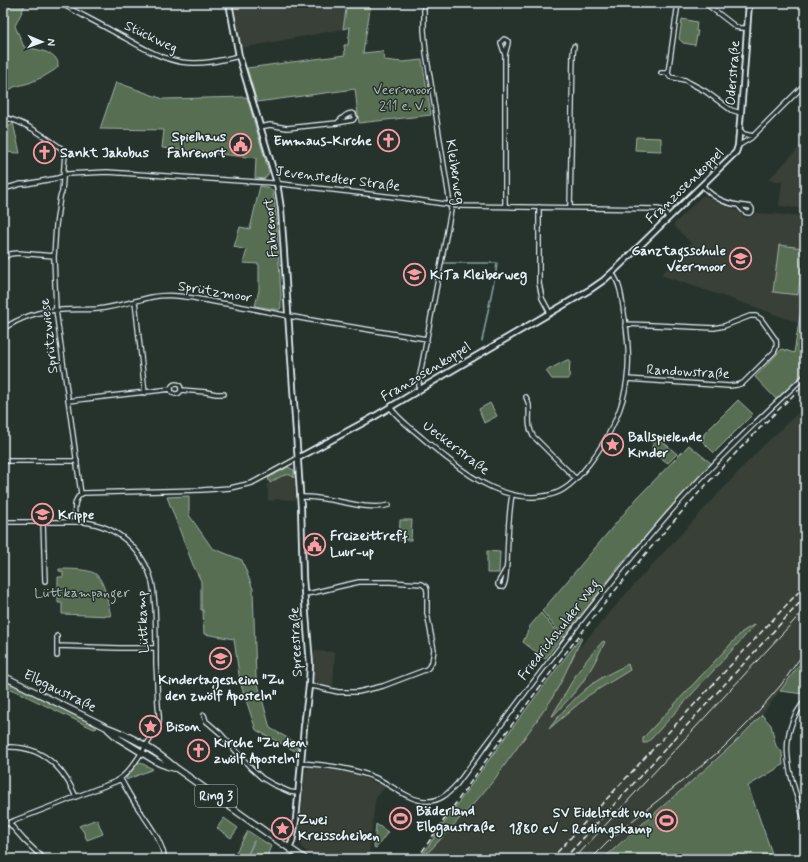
<svg xmlns="http://www.w3.org/2000/svg" width="808" height="862" viewBox="0 0 808 862" font-family="Mynerve,sans-serif">
<style>
.built{fill:#394037}
.green{fill:#586e53;stroke:#a0b0a6}
.lines{fill:none;stroke-linecap:round;stroke-linejoin:round}
.stream{stroke:#87a0a3;stroke-width:1.5}
.minor-casing{stroke:#e8f1f8;stroke-width:6}
.tertiary-casing{stroke:#e8f1f8;stroke-width:8}
.primary-casing{stroke:#e8f1f8;stroke-width:8}
.minor{stroke:#26332d;stroke-width:3.5}
.tertiary{stroke:#26332d;stroke-width:4.5}
.primary{stroke:#26332d;stroke-width:5.5}
.tram{stroke:#e8f1f8;stroke-width:1}
.rail{stroke:#e8f1f8;stroke-width:1.5;stroke-dasharray:6 3;stroke-linecap:butt}
.labels{text-anchor:middle;dominant-baseline:central;stroke-width:3;stroke-linejoin:round;paint-order:stroke}
.shield{fill:#26332d;stroke:#aeb8bb;stroke-width:1}
.shield-label{font-size:13px;font-weight:bold;fill:#e8f1f8}
.street-label{font-size:14px;fill:#e8f1f8;stroke:#26332d}
.park-label{font-size:14px;fill:#aebdb6;stroke:#26332d}
.poi-label{font-size:14px;font-weight:bold;fill:#e8f1f8;stroke:#26332d;text-anchor:start}
</style>
<rect width="100%" height="100%" fill="#26332d"/>
<filter id="ink" filterUnits="userSpaceOnUse"><feTurbulence type="fractalNoise" baseFrequency=".025" numOctaves="2"/><feDisplacementMap in="SourceGraphic" scale="8" xChannelSelector="R" yChannelSelector="G"/><feConvolveMatrix kernelMatrix="1 2 1 2 8 2 1 2 1" color-interpolation-filters="sRGB"/></filter>
<g filter="url(#ink)">
<!-- built -->
<path class="built" d="M234 3H347L343 29 241 48Z
M805 142V209L779 206 782 182 768 180Z
M702 196H705L714 201 738 211 744 217 747 218 753 216 757 213 805 216V284L799 323 752 306 661 275 691 243 673 225Z
M805 406V657L762 715 741 737 720 757 636 828 603 859H416L500 745 565 664 640 578 758 451Z
M289 474 292 475 294 478 296 500 275 499 274 501 268 500V491L266 485 285 475Z
M314 651 335 652 333 688 316 683 314 679Z
M310 767 325 769 351 773 362 777 385 787 376 798 375 802 368 859H322L312 856 302 848 299 840 301 818 305 772Z"/>
<!-- green -->
<path class="green" d="M3 3H26L15 26 24 47C33 49 53 51 57 60 58 62 58 64 58 67L53 71 43 77 29 83 14 87 3 94Z
M347 3H371L363 53 383 51 384 60 403 62 422 60 431 115 359 123 355 89 257 102 247 68 345 55 344 45H348L350 27 343 29Z
M682 19 697 22 696 31H698L695 45 683 43 679 39Z
M116 82 163 99 247 97 269 173 264 179 255 178 256 158 162 148 164 130 100 129Z
M13 123 20 153 3 152V124L10 126Z
M636 137 661 138V151L635 150Z
M260 186 270 188 273 192 276 215 281 295V308L279 310 255 306 259 290V264L243 263 247 250 234 247 240 227 250 229Z
M779 245 804 248 798 295 773 292Z
M805 284V377L778 401 755 377 782 349 794 353Z
M567 360H570L569 379H552L546 371Z
M738 400 753 414 714 453 703 442 704 434Z
M490 403 497 416 484 423 479 409Z
M653 433 677 454 668 463 652 452Z
M689 445 712 464 670 508 621 564 564 638 542 611 638 497Z
M288 467 294 470V478C288 470 277 479 270 483L268 478Z
M189 496V515L212 548 242 560 253 589 256 677 270 728 298 744 297 752 256 730 240 682 234 639 204 634 203 610H201V581L193 565 167 497Z
M400 520H412L411 540H399Z
M487 551 500 552 499 573H487Z
M59 569C68 569 87 569 94 573 105 579 108 604 111 616L62 614V603H58V577H63V572L59 571Z
M541 613 561 638 545 659 523 642 530 626Z
M755 624V625L651 739 646 743H643V738L742 632Z
M581 637 582 638 561 682 551 700 535 723 494 780 476 801 422 859 421 857C471 782 526 709 581 637Z
M603 641 605 642C598 656 591 670 582 683 573 695 563 705 553 716H552L577 673 589 657Z
M805 657V693L804 694 780 691Z
M628 664 630 670 589 695 549 729C560 713 579 693 595 682 605 675 617 670 628 664Z
M3 680 79 716 97 728 94 729 3 685Z
M762 715 771 725 776 746 782 752 783 765 748 786 774 859H603C641 823 682 791 720 756 735 743 748 729 762 715Z
M139 762 153 769 126 780 127 776Z
M224 818 238 828 231 838 217 828Z
M97 819 103 834 87 840 83 831 79 826Z
M376 824 388 832 376 848 374 847Z
M248 831 271 846 266 859H232Z"/>
<g class="lines">
<!-- stream -->
<path class="stream" d="M442 263H497L496 271 482 341
M246 859 254 841"/>
<defs>
<path id="minor" d="M60 3C78 13 96 22 114 32 135 43 157 58 181 62 201 65 219 61 239 56
M705 3 736 27 740 28H747
M661 73H668L670 77 685 80 690 83 705 91 731 110 741 113
M668 73 678 3
M3 117C25 122 43 135 61 148L64 152 65 154 62 192 60 197 56 225 54 257 56 310 81 494
M260 127 270 125 287 128 337 123 353 120 355 117 354 114C348 111 342 119 337 123
M739 129 744 134 753 136
M738 146 751 138 805 84
M702 185C711 196 724 203 738 205 742 206 746 206 751 207L752 209V211L749 213C745 214 742 209 739 206
M3 189 21 184H26L58 178 67 174 107 172 241 181 273 183 403 198 459 206 657 209 662 210 669 218
M505 206V55L508 43V41L504 39 501 42V43L505 55
M539 207V283L542 298 550 313
M570 207 573 54 574 46
M3 258 10 254 18 253 54 256
M135 301 145 393
M625 324 652 325 714 328 724 326 750 316H756L761 319 776 340C777 345 777 348 774 352L743 383 737 385 729 386 627 379
M3 329C19 318 41 310 61 310 73 309 85 310 98 309 116 307 134 301 152 297 173 293 194 298 215 302 241 306 268 312 294 317 338 325 382 332 427 339
M171 389a5 5 0 1 1 10 0a5 5 0 1 1-10 0Z
M181 390 206 392 216 394H224
M419 390V380L451 210 426 52 424 30V3
M526 397C527 400 529 403 529 406 530 418 527 425 533 436L576 479
M68 401 171 389
M390 407C396 416 405 423 413 430 425 440 436 450 448 459 474 480 508 502 544 496 551 495 558 493 564 489 574 483 582 473 589 464 608 439 623 411 627 379 630 359 628 339 625 319 622 304 622 285 612 273
M3 461H77
M300 497C320 496 344 503 364 506 372 507 380 508 389 505
M3 522H84C117 526 144 550 152 582 154 590 154 599 155 607 156 626 156 645 156 664 157 677 157 691 158 704 158 710 160 716 159 722 157 729 153 735 149 741 140 755 131 771 117 781L3 825
M43 522 45 581
M75 522C75 511 72 499 83 493L202 490 230 488 252 483 298 458
M506 569 498 583V585L500 587H503C507 581 506 570 507 563 508 540 508 517 512 495
M304 594 312 593 341 586 359 582H390L422 584 426 587 427 591V613L434 650 432 662 428 668 425 670 383 686 358 692H338L317 687 309 686
M57 636V656
M57 646 119 648H156
M805 701C773 739 792 780 805 822
M204 715 206 721 220 733 251 768 262 778 272 784 290 792 298 793
M8 747C42 746 63 767 76 797
M301 763C327 765 352 768 376 778 391 785 410 801 426 801 439 802 448 794 457 784 523 695 590 605 663 520 707 469 756 421 805 376
M120 778C126 788 131 798 138 808 149 824 161 839 165 859
M9 823 24 840 44 859"/>
<path id="tertiary" d="M229 3 239 56 277 183 281 209 284 253 301 507 303 578 310 664 309 686 304 727 296 820 292 842 289 848
M298 458 372 418 449 372 550 313 591 289 604 280 615 270 736 152 738 146 743 87 749 3"/>
<path id="primary" d="M3 676 106 727C131 736 156 751 176 768L270 835 305 859
M108 729 118 738 159 763 167 766 174 768"/>
</defs>
<!-- minor casing -->
<use href="#minor" class="minor-casing"/>
<!-- tertiary casing -->
<use href="#tertiary" class="tertiary-casing"/>
<!-- primary casing -->
<use href="#primary" class="primary-casing"/>
<!-- minor -->
<use href="#minor" class="minor"/>
<!-- tertiary -->
<use href="#tertiary" class="tertiary"/>
<!-- primary -->
<use href="#primary" class="primary"/>
<!-- tram -->
<path class="tram" d="M574 859 805 609
M591 859 609 841 632 821 700 767 723 748 748 723 781 685 805 651"/>
<!-- rail -->
<path class="rail" d="M417 859C533 690 656 525 805 384
M551 859 805 585
M564 859 805 597"/>
</g>
</g>
<!-- icons -->
<defs>
<symbol id="church-ring" viewBox="-11 -11 22 22"><circle r="9.5" fill="#26332d" stroke="#ff9aa2" stroke-width="1.5"/><path d="M-1.2-6h2.4v3.5h3.3v2.4h-3.3V6h-2.4V-.1h-3.3v-2.4h3.3Z" fill="#ff9aa2"/></symbol>
<symbol id="civic-ring" viewBox="-11 -11 22 22"><circle r="9.5" fill="#26332d" stroke="#ff9aa2" stroke-width="1.5"/><path d="M-.6-6.5H3V-4.5H.6V-3L4-1V1h2V6H-6V1h2V-1L-.6-3ZM-1.2 2.5V6h2.4V2.5Z" fill="#ff9aa2"/></symbol>
<symbol id="school-ring" viewBox="-11 -11 22 22"><circle r="9.5" fill="#26332d" stroke="#ff9aa2" stroke-width="1.5"/><path d="M0-5L7-2L0 1L-7-2ZM-4 1L0 2.5L4 1V4Q0 6-4 4Z" fill="#ff9aa2"/></symbol>
<symbol id="sight-ring" viewBox="-11 -11 22 22"><circle r="9.5" fill="#26332d" stroke="#ff9aa2" stroke-width="1.5"/><path d="M0-6L1.8-2.2L6-1.7L2.9 1.2L3.7 5.4L0 3.3L-3.7 5.4L-2.9 1.2L-6-1.7L-1.8-2.2Z" fill="#ff9aa2"/></symbol>
<symbol id="stadium-ring" viewBox="-11 -11 22 22"><circle r="9.5" fill="#26332d" stroke="#ff9aa2" stroke-width="1.5"/><path d="M0-5a6.5 5 0 1 0 0 10a6.5 5 0 1 0 0-10ZM-3.5-1.8h7v3.6h-7Z" fill="#ff9aa2"/></symbol>
</defs>
<g fill-rule="evenodd">
<use href="#church-ring" x="376" y="128" width="25" height="25"/>
<use href="#civic-ring" x="228" y="132" width="25" height="25"/>
<use href="#church-ring" x="32" y="140" width="25" height="25"/>
<use href="#school-ring" x="728" y="246" width="25" height="25"/>
<use href="#school-ring" x="402" y="262" width="25" height="25"/>
<use href="#sight-ring" x="600" y="432" width="25" height="25"/>
<use href="#school-ring" x="30" y="502" width="25" height="25"/>
<use href="#civic-ring" x="302" y="532" width="25" height="25"/>
<use href="#school-ring" x="208" y="646" width="25" height="25"/>
<use href="#sight-ring" x="138" y="714" width="25" height="25"/>
<use href="#church-ring" x="186" y="738" width="25" height="25"/>
<use href="#stadium-ring" x="388" y="806" width="25" height="25"/>
<use href="#stadium-ring" x="654" y="808" width="25" height="25"/>
<use href="#sight-ring" x="270" y="816" width="25" height="25"/>
</g>
<g class="labels">
<!-- shield labels -->
<rect class="shield" x="195" y="785" width="42" height="22" rx="3"/>
<g class="shield-label">
<text x="216" y="796">Ring 3</text>
</g>
<!-- street labels -->
<g class="street-label">
<text transform="translate(151 37) rotate(25)">Stückweg</text>
<text transform="translate(733 73) rotate(-86)">Oderstraße</text>
<text transform="translate(455 172) rotate(81)">Kleiberweg</text>
<text transform="translate(338 179) rotate(7)">Jevenstedter Straße</text>
<text transform="translate(685 186) rotate(-44)">Franzosenkoppel</text>
<text transform="translate(271 228) rotate(-95)">Fahrenort</text>
<text transform="translate(215 292) rotate(9)">Sprützmoor</text>
<text transform="translate(49 336) rotate(-97)">Sprützwiese</text>
<text transform="translate(426 372) rotate(-31)">Franzosenkoppel</text>
<text transform="translate(688 372) rotate(3)">Randowstraße</text>
<text transform="translate(456 448) rotate(37)">Ueckerstraße</text>
<text transform="translate(143 622) rotate(-93)">Lüttkamp</text>
<text transform="translate(559 630) rotate(-52)">Friedrichshulder Weg</text>
<text transform="translate(296 642) rotate(-93)">Spreestraße</text>
<text transform="translate(60 691) rotate(26)">Elbgaustraße</text>
</g>
<!-- park labels -->
<g class="park-label">
<text x="403" y="90">Veermoor<tspan x="403" dy="16">211 e. V.</tspan></text>
<text x="82" y="593">Lüttkampanger</text>
</g>
<!-- poi labels -->
<g class="poi-label">
<text x="226" y="137" text-anchor="end">Spielhaus<tspan x="226" dy="16">Fahrenort</tspan></text>
<text x="372" y="141" text-anchor="end">Emmaus-Kirche</text>
<text x="60" y="153">Sankt Jakobus</text>
<text x="726" y="251" text-anchor="end">Ganztagsschule<tspan x="726" dy="16">Veermoor</tspan></text>
<text x="430" y="275">KiTa Kleiberweg</text>
<text x="628" y="437">Ballspielende<tspan x="628" dy="16">Kinder</tspan></text>
<text x="58" y="515">Krippe</text>
<text x="330" y="536">Freizeittreff<tspan x="330" dy="16">Luur-up</tspan></text>
<text x="221" y="680" text-anchor="middle">Kindertagesheim "Zu<tspan x="221" dy="16">den zwölf Aposteln"</tspan></text>
<text x="166" y="727">Bison</text>
<text x="214" y="743">Kirche "Zu den<tspan x="214" dy="16">zwölf Aposteln"</tspan></text>
<text x="416" y="811">Bäderland<tspan x="416" dy="16">Elbgaustraße</tspan></text>
<text x="652" y="813" text-anchor="end">SV Eidelstedt von<tspan x="652" dy="16">1880 eV - Redingskamp</tspan></text>
<text x="298" y="820">Zwei<tspan x="298" dy="16">Kreisscheiben</tspan></text>
</g>
</g>
<!-- margin -->
<rect width="808" height="862" fill="none" stroke="#26332d" stroke-width="16"/>
<rect x="8" y="8" width="792" height="846" fill="none" stroke="#e8f1f8" stroke-width="1.5" filter="url(#ink)"/>
<!-- north arrow -->
<g transform="translate(42 42) rotate(92)" stroke="#26332d" stroke-width="3" paint-order="stroke">
<path d="M0-3L7 15L0 10L-7 15Z" fill="#e8f1f8"/>
<text y="-6" font-size="11" font-weight="bold" text-anchor="middle" fill="#e8f1f8">N</text>
</g>
</svg>
